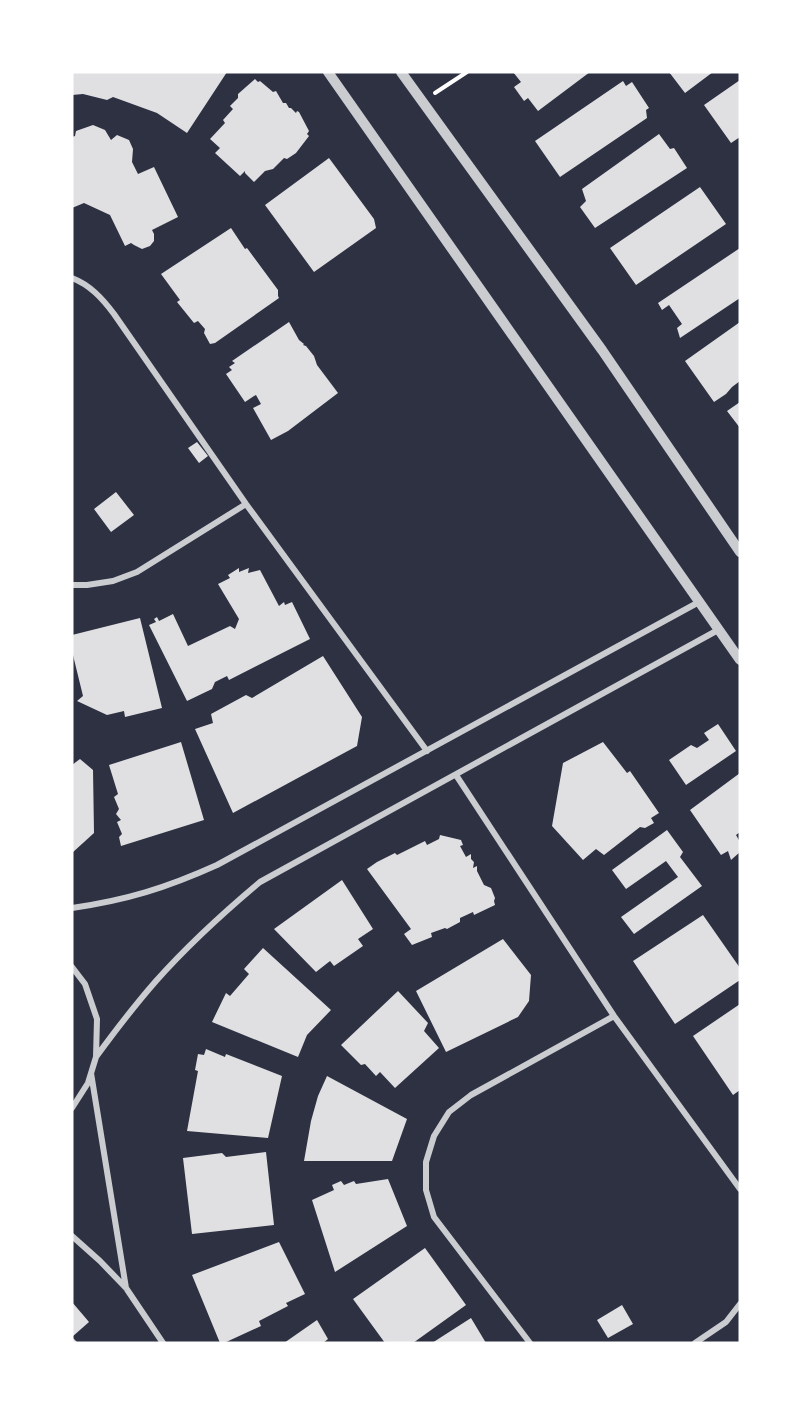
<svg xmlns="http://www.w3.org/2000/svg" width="812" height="1415" viewBox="0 0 812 1415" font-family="'IBM Plex Sans',sans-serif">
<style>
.building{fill:#e0e0e3}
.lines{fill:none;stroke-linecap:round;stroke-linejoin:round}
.path{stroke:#fff;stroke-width:4}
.minor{stroke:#caccd0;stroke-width:6}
.tertiary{stroke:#caccd0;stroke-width:10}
</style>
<rect width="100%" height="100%" fill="#2d3142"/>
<!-- building -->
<path class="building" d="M72 72H227L187 133 157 113 113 97 107 100 83 94 72 95Z
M513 72H590L538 111 528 98 524 101 514 87 521 82Z
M669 72H713L685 93Z
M255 79 258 82 260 81 273 92 276 91 283 103H286L289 108H291L296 113 297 111 299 112 309 131 307 134 309 136 296 153 287 159 284 158 273 169 265 171 254 182 245 173V171L240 176 215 153 220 148 210 139 225 123 223 120 233 109 230 106 238 98V94Z
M740 80V137L731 143 704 105Z
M623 81 626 86 632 82 649 108 646 110 647 118 560 177 535 141Z
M93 125 105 130 111 140 117 135 129 140 133 149 132 162 138 174 154 167 178 217 152 230 154 234V241L150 246 142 249 134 245 131 243 125 246 110 215 84 203 72 208V137L75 136 76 131Z
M659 134 670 149 674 148 687 168 595 228 580 207 586 201 582 189Z
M329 158 374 219 376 228 314 272 265 205Z
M700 187 726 224 636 285 610 248Z
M231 228 245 249 247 248 278 290V296L279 298 215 343 210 344 204 333 205 329 198 321 194 323 177 302 180 300 161 274Z
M740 248V298L680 338 677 328 682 324 669 305 662 310 658 303Z
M289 322 299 340 304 344 303 345 306 346 314 356 317 365 338 393 288 431 271 440 253 408 261 404 256 395 254 396 245 402 226 374 232 370 229 367 235 363 232 361Z
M740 322V381L732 387 726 394 714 402 685 361Z
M740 402V428L727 411Z
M197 442 208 456 199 463 188 448Z
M116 492 134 515 111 532 94 509Z
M239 568V572L249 568 248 573 260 570 279 606 284 602 285 605 292 602 310 639 229 680 227 676 215 682 212 689 187 701 149 625 156 622 154 619 157 617 159 621 173 614 188 646 230 626 235 629 239 619 218 584 230 578 228 575Z
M140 618 162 708 125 717 124 711 107 715 77 701 83 696 72 651V635Z
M323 656 362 717 357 746 233 813 195 729 213 723 211 714 246 695 252 698Z
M718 724 736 751 686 785 669 760 691 745 697 748 709 740 704 733Z
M181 742 204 820 121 846 119 837 122 834 117 822 121 820 116 814 119 809 114 797 118 794 109 765Z
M603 742 627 773 630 771 659 813 651 818 654 823 645 828 640 827 604 855 596 849 583 860 552 826 563 763Z
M80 759 93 770 94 833 72 853V765Z
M740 773V832L736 835 740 842V852L731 860 728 851 721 855 690 810Z
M667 830 683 852 680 857 702 886 634 934 621 917 678 877 666 861 626 889 612 870Z
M440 835 461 840 463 845 460 846 466 857 471 854V859L474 862 473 868 477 866V871L484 885 491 888 495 898 494 901 495 905 474 915 473 912 460 918V922L447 929 445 928 431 933 432 937 412 945 404 934 411 929 367 869 377 862 395 853 397 855 425 841 427 845 439 839Z
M342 880 373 929 358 939 363 946 334 966 330 961 316 972 274 929Z
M703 915 740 968V980L675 1024 633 961Z
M503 939 531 975 529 1001 518 1017 446 1052 416 991Z
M263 948 331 1010 307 1035 298 1057 212 1022 226 993 230 996 249 974 244 969Z
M398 991 428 1023 424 1031 439 1048 395 1088 380 1072 376 1076 365 1064 361 1065 341 1045Z
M740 1004V1090L733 1095 693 1036Z
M206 1049 225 1057 226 1054 282 1076 268 1138 187 1131 198 1071 195 1070 198 1054 204 1055Z
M327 1076 407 1119 392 1161H304L311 1121 318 1096Z
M266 1152 274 1225 192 1234 183 1158 222 1153 226 1157Z
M388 1179 407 1226 335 1272 312 1200 334 1190 332 1185 341 1181 344 1185 354 1181 356 1184Z
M279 1242 305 1294 286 1303 288 1306 259 1321 261 1326 224 1343H220L192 1275Z
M425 1248 466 1305 413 1343H385L353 1299Z
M72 1302 89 1322 72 1337 77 1342 75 1343H72Z
M622 1305 633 1324 608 1338 597 1320Z
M471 1318 486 1343H432Z
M317 1320 328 1339 323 1343H284Z"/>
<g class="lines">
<!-- path -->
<path class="path" d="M435 93 467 72"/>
<!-- minor -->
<path class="minor" d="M72 278C90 285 102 298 114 314L246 504 427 751
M72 585H87L113 581 137 572 246 504
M456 775 614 1016 740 1189
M72 908C127 900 166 888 217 865L699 602
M72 967 85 984 97 1019 96 1057 88 1083 72 1108
M96 1057C115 1031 135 1005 156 981 188 945 223 913 260 882L718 630
M91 1073 126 1288
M72 1236 100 1261 126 1288 163 1343
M530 1343 434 1217 426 1190V1162L434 1136 449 1112 471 1095 614 1016
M695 1343 726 1322 740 1304"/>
<!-- tertiary -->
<path class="tertiary" d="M328 72 740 660
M401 72 602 350 740 552"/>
</g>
<!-- border -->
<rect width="812" height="1415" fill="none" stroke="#ffffff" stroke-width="147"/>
</svg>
